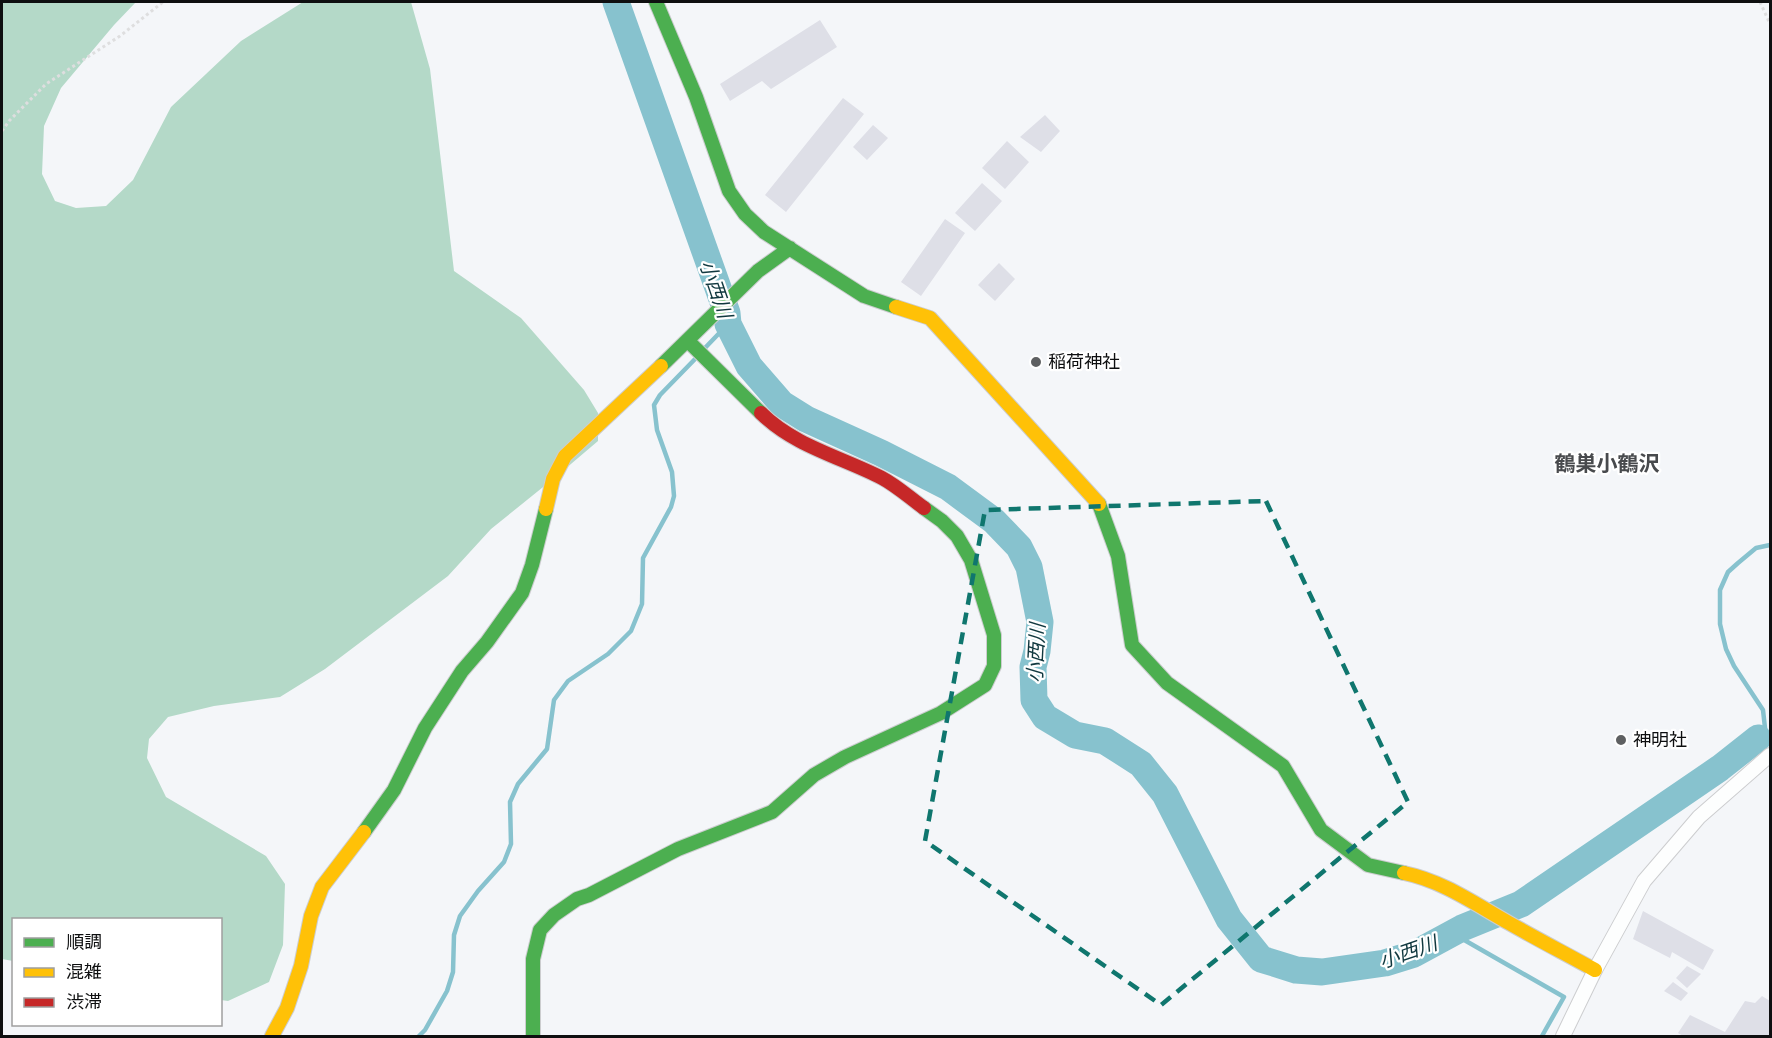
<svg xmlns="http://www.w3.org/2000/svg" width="1772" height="1038" viewBox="0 0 1772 1038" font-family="Montserrat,'Noto Sans JP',sans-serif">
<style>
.forest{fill:#b4d9c8}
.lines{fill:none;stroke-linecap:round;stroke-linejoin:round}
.stream{stroke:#87c2ce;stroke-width:4.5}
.river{stroke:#87c2ce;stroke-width:27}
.building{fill:#dedfe7}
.street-casing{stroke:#cccdcf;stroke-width:16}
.fast-casing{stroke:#cccdcf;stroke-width:16}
.slow-casing{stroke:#cccdcf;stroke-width:16}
.jam-casing{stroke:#cccdcf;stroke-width:16}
.path{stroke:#dededf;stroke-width:3;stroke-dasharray:3 3;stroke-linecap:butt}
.street{stroke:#fdfefe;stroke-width:14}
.fast{stroke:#4caf50;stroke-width:14}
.slow{stroke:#ffc107;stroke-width:14}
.jam{stroke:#c62828;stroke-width:14}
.marked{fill:none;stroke:#0f766e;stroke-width:4.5;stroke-dasharray:12 8;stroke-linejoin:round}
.poi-dot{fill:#5e6062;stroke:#fff;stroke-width:2}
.labels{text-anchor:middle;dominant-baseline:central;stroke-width:4.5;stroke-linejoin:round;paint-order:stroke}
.poi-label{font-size:18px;fill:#0e0f10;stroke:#fff;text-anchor:start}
.water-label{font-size:20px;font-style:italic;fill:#10383f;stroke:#fff}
.quarter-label{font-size:21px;font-weight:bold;fill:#484a4d;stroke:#fff}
</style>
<rect width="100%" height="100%" fill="#f4f6f9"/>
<!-- forest -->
<path class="forest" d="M2 2H136L114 25 61 88 44 126 42 174 55 201 76 208 106 206 133 180 171 107 241 41 303 2H411L430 69 454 271 521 318 584 390 598 413V441L558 475 491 529 448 576 325 669 280 697 214 706 168 717 149 739 147 758 166 797 266 856 285 884 283 945 269 982 228 1001 221 1000 220 920H14L13 961 2 959Z"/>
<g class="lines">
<!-- stream -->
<path class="stream" d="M704 349 728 324
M1758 738 1765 728 1763 710 1734 666 1726 649 1720 624V590L1728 572 1738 563 1756 548 1770 545
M1452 933 1564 997 1542 1036
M419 1036 425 1030 447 991 453 972 454 935 460 916 478 891 504 862 511 844 510 802 518 784 547 749 554 700 568 681 608 654 631 631 642 604 643 558 671 507 674 496 672 472 657 430 654 405 660 395 697 357"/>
<!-- river -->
<path class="river" d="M616 2 727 313 728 324 749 366 782 404 806 419 881 453 948 487 994 521 1019 547 1029 567 1040 622 1037 651 1033 667 1034 700 1045 717 1075 735 1105 741 1141 764 1165 794 1229 919 1261 959 1296 970 1322 972 1385 963 1414 954 1462 928 1521 904 1720 768 1758 738"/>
</g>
<!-- building -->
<path class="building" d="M820 20 837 47 771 89 762 81 730 101 720 84Z
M843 98 864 114 786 212 765 195Z
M1045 115 1060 131 1041 152 1020 137Z
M873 125 888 138 867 160 853 147Z
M1007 141 1029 162 1005 189 982 168Z
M982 183 1002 201 975 231 955 213Z
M945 219 965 233 921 296 901 282Z
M999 263 1015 279 995 301 978 285Z
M1643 911 1714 950 1703 970 1672 952 1670 958 1633 939Z
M1687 966 1701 974 1687 988 1676 978Z
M1673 982 1688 993 1681 1001 1664 991Z
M1762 996 1770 1001V1036H1683L1678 1033 1690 1015 1725 1032 1745 1001 1755 1003Z"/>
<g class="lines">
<defs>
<path id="street" d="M1563 1036 1595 970 1644 881 1699 817 1770 755"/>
<path id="fast" d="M656 2 696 97 729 191 745 214 764 232 864 296 896 307
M688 341 761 413
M661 366 758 271 790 248
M1099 504 1118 556 1132 645 1167 683 1283 766 1321 830 1368 865 1404 873
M364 832 394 790 425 728 462 671 487 642 522 593 532 565 546 509
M533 1036V959L540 930 554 915 577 899 589 895 678 849 772 812 814 775 845 757 941 713 985 685 994 666V635L971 560 957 536 942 521 924 508"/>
<path id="slow" d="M896 307 930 318 1099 504
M546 509 553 479 565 456 661 366
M1404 873C1443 881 1475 904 1509 923 1537 939 1566 954 1595 970
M272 1036 287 1008 301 966 311 916 322 887 364 832"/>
<path id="jam" d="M761 413C794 446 841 457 882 478 897 486 910 498 924 508"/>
</defs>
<!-- street casing -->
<use href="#street" class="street-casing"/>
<!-- fast casing -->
<use href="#fast" class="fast-casing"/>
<!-- slow casing -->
<use href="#slow" class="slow-casing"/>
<!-- jam casing -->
<use href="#jam" class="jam-casing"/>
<!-- path -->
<path class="path" d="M1760 2 1770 24
M2 131 9 121 46 84 120 36 163 2"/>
<!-- street -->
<use href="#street" class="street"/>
<!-- fast -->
<use href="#fast" class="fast"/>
<!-- slow -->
<use href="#slow" class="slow"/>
<!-- jam -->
<use href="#jam" class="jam"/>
</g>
<!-- marked area -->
<path class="marked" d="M1266 501 1408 802 1161 1005 925 841 985 510Z"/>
<!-- markers -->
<g class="poi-dot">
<circle cx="1036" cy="362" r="6"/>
<circle cx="1621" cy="740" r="6"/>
</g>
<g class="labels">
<!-- poi labels -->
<g class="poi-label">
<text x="1048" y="362">稲荷神社</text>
<text x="1633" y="740">神明社</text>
</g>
<!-- water labels -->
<g class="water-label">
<text transform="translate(716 289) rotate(71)">小西川</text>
<text transform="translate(1036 653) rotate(-87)">小西川</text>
<text transform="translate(1408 952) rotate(-19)">小西川</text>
</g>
<!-- quarter labels -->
<g class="quarter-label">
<text x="1607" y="463">鶴巣小鶴沢</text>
</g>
</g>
<!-- border -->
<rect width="1772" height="1038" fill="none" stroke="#0e0f10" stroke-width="6"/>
<!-- legend -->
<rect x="12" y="918" width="210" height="108" fill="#ffffff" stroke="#9f9f9f" stroke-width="1.5"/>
<rect x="24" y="938" width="30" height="9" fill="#4caf50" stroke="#9f9f9f" stroke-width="1.5"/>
<text x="66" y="948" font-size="18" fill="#0e0f10">順調</text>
<rect x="24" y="968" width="30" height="9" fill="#ffc107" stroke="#9f9f9f" stroke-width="1.5"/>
<text x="66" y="978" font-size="18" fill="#0e0f10">混雑</text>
<rect x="24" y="998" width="30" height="9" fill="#c62828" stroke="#9f9f9f" stroke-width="1.5"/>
<text x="66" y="1008" font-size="18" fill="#0e0f10">渋滞</text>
</svg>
